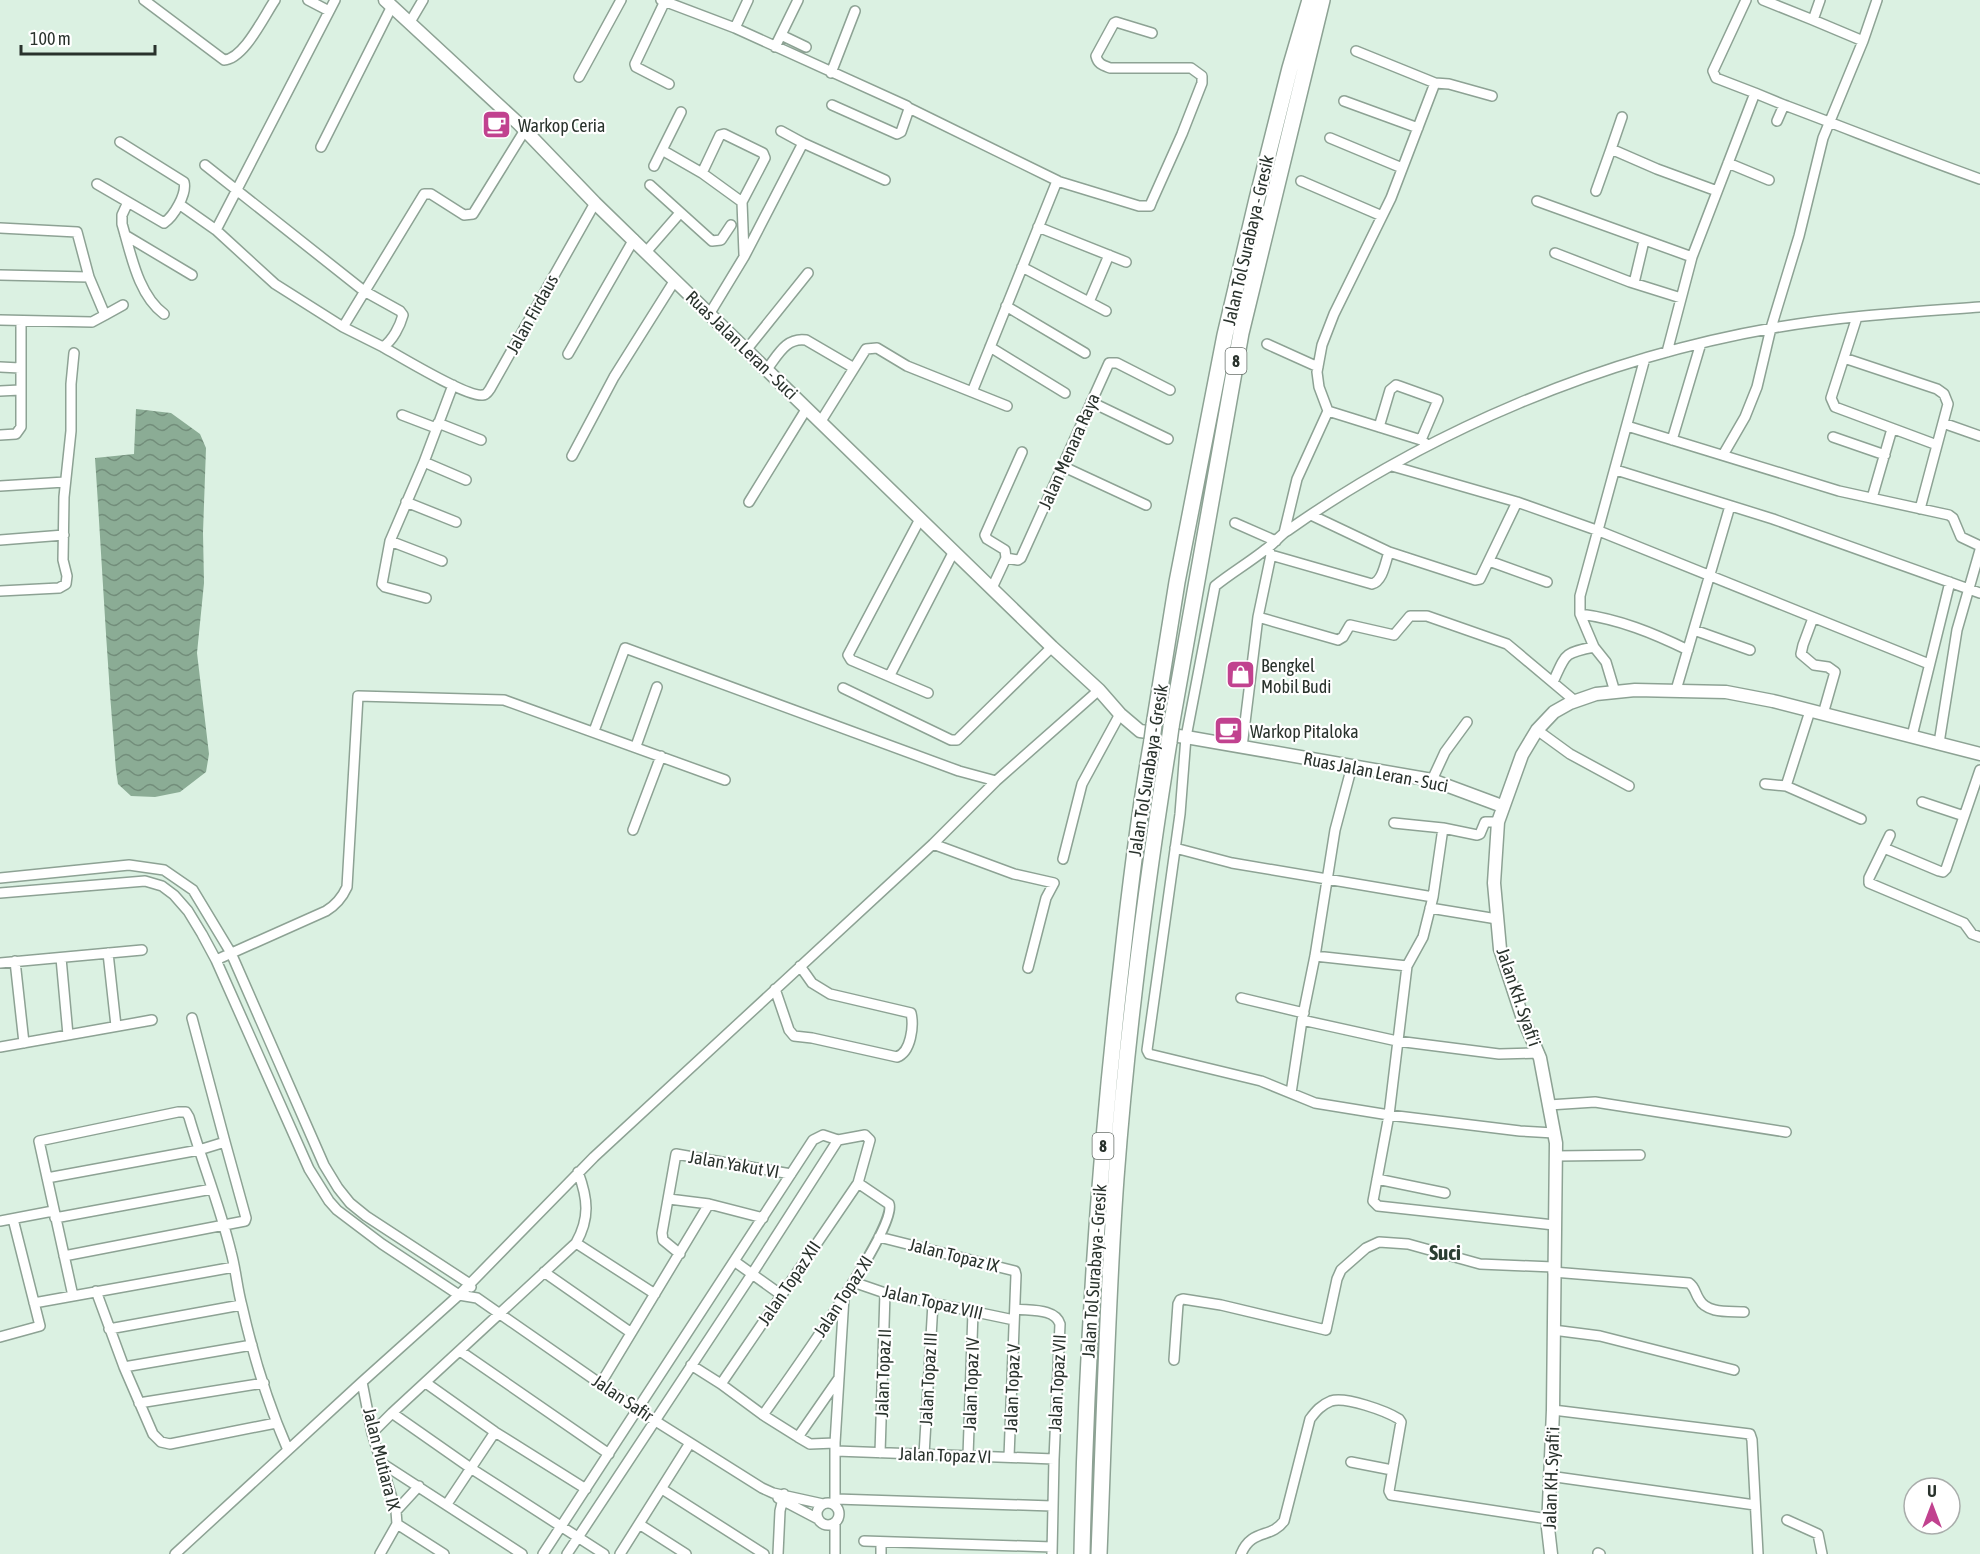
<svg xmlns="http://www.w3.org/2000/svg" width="1980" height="1554" viewBox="0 0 1980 1554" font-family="'Asap Condensed',sans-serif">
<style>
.water{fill:url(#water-waves)}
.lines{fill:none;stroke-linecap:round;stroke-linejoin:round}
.minor-casing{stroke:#8da294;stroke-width:12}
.major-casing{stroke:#8da294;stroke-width:15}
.highway-casing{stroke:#8da294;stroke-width:18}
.minor{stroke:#fff;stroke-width:9}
.major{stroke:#fff;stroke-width:12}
.highway{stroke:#fff;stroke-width:15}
.highway-bridge-casing{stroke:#8da294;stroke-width:18;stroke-linecap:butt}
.highway-bridge{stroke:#fff;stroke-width:15}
.labels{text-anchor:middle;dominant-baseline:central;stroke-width:4.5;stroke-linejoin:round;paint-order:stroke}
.shield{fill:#fff;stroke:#69706b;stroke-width:1.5}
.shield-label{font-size:16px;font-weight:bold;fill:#29322c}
.poi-label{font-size:18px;fill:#29322c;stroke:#fff;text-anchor:start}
.street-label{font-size:18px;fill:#29322c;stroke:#fff}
.quarter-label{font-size:21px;font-weight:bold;fill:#2b3d31;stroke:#fff}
</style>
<defs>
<pattern id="water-waves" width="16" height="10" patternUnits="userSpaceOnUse" patternTransform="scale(1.5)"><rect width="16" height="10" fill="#8bac95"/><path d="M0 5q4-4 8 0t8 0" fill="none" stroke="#728d7a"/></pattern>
</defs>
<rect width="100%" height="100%" fill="#dbf1e2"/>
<!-- water -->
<path class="water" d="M136 409 171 413 200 434 206 448 203 533 204 583 197 653 209 754 206 772 180 792 155 797 131 796 118 784 116 770C107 666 102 562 95 458L134 454Z"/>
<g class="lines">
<defs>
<path id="minor" d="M144 0 224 60C244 59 264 16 275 0
M308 0 329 11
M661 0 735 28 907 106 909 109 901 132 897 134 832 105
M1763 0 1813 20 1820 0
M665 1 635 64 636 67 669 84
M1813 20 1863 41
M410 22 423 0
M735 28 748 0
M781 35 806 47
M775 47 798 0
M831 73 855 11
M579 77 621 0
M1435 83 1449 84 1492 96
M1755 93 1784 105
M1344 101 1418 128
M909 108 1058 181
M1777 121 1784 105 1787 106C1851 130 1915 156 1980 179
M781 131 803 143 885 180
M1330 138 1402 168
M321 147 392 6
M1611 149 1622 117
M662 150 702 173 742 202 744 254
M1728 163 1769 180
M654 166 681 112
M702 173 720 135 724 134 763 153 765 158 742 202
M1301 181 1382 216
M97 184 164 223C174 216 187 194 184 182L120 142
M650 185 712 241 721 240 731 225
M1596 191 1611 149 1657 169 1717 191
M1537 201 1692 257
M128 202 122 215V224C131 254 138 295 164 314
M179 204 216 230 275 284 343 327 383 347C393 340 400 326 403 315L400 311 364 291 205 165
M1038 227 1126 262
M0 228 77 232 89 277 105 315 92 322 0 320
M216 230 335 0
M125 235 192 275
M646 252 680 213
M1555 253 1630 282 1681 298
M1022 267 1106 311
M0 275 89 277
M1634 283 1644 241
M1089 302 1109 255
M1006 306 1085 353
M710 313 744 257 803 143
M105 315 123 305
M1857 317 1831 398 1835 407 1937 445
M343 327 424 194H431L464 215 473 214 525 130
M1267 344 1318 367
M383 347C399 356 468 398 483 395 486 395 488 392 490 389L595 203
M990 347 1065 393
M747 349 808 273
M1667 352 1692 257 1755 93 1716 78 1713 71 1746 0
M568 354 634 239
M1844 358 1937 389 1944 394 1948 404 1920 509
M0 367 20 368
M767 369C778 355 786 337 806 340L854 368
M0 391 20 390
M972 392 1057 181 1139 206H1150L1152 201 1182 134 1202 83V76L1191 68H1110C1102 65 1098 64 1096 56L1114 23 1116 22 1152 33
M1091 402 1168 439
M1328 411 1421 440 1425 443
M402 415 436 428
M821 421 866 349 877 348 907 366 1007 406
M438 423 481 440
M1943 423 1980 436
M1627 426 1839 491 1949 515 1953 518 1961 537 1980 546
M1379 427 1390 390 1396 385 1399 386 1438 400 1421 440
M0 435 16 434 21 427V321
M1833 437 1885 455
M1672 440 1701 343
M1723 455 1745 417 1757 387 1771 328 1799 236 1823 138 1863 41 1877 0
M572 456 614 377 675 280
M424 462 466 480
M1062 466 1146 505
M1392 466 1517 502 1599 531 1929 664
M1616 470 1773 519 1980 593
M0 486 65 482
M1872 498 1892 429
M406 502 456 522
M749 502 807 408
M1311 515 1389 552 1475 580 1480 579 1517 502
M920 519 848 655 851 660 928 693
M1235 523 1276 541
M1284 533 1297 479 1328 411 1319 387 1317 372 1322 345 1334 314 1391 198 1435 83 1356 51
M0 540 64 535
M390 541 442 561
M1271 555 1372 584C1383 581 1385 563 1389 552
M1006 558 1005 550 987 539 985 535 1022 452
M1489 561 1547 582
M992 588 1006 558 1018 560 1021 558 1109 363H1117L1170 390
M0 591 59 588 66 584 67 576 63 560 64 497 71 431V384L74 353
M426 598 385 587 382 584 390 541 424 462 453 385
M1580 614C1619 619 1653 633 1688 650
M1258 617 1338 640 1343 637 1350 625 1394 635 1410 616H1427L1507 644 1575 701
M1813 618 1803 645 1801 654 1814 665 1828 667 1835 672 1823 714
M1694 630 1750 650
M890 675 954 551
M1553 682C1566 654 1563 653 1594 647
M843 688 951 740H957L1052 647
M1676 690 1730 506
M1615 692 1606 662 1594 647 1580 614V596L1645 358
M1537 730 1570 754 1629 786
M594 731 625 648 959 771 996 781
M1912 736 1950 582
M1939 743 1957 630 1980 550
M636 746 657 687
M1242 747 1258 617 1271 555 1268 548
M1432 780 1445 752 1467 722
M1765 784 1786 786 1861 819
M1786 786 1810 711
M1922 802 1964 816
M1498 822H1485L1480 834 1477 835 1443 828 1433 897 1423 937 1407 966 1389 1115 1373 1201 1378 1206 1554 1225
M1394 823 1443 828
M633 830 661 756
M1890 835 1869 878V883L1964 923 1972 934 1980 937
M933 844 1014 874 1054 883 1046 898 1028 968
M1175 848 1232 863 1433 897
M1884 848 1939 871 1943 872 1946 869 1980 770
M1063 859 1082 784 1120 714
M0 878 129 865 164 870 193 890 231 953 324 1165 338 1188 350 1203 366 1216 470 1284 471 1287
M0 893 145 881 162 886 174 895 188 911 202 934 216 960 309 1169 329 1201 337 1210 382 1244 459 1295 477 1298 638 1410 762 1488 773 1493 823 1504
M1430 908 1497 919
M108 953 116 1026
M1315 956 1407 966
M61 958 68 1035
M216 960 326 911C336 905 342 898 347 887L358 696 504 700 725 780
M15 961 24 1043
M0 963 142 950
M775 989 789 1030 794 1036 812 1038 897 1057C911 1052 914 1026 911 1013L830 994 812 983 800 966
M1241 998 1304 1013
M1302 1020 1397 1041 1499 1054 1539 1053
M0 1047 152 1020
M1291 1093 1302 1020 1315 956 1335 830 1352 766
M1549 1105 1595 1102 1786 1132
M1554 1133 1520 1131 1389 1115 1315 1103 1261 1081 1149 1054 1147 1050 1180 814 1186 737 1215 586C1231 573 1250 562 1266 549 1274 544 1279 536 1287 531 1429 431 1601 358 1773 328 1841 316 1911 312 1980 307
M1555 1156 1640 1155
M47 1178 199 1150 225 1142 192 1018
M1377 1179 1445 1193
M669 1199 709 1204 763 1218
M55 1218 212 1189
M0 1221 53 1211
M879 1237 1015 1271 1016 1275 1009 1457
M576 1243 655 1294
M680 1254 663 1240 662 1233 676 1154 791 1174
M64 1256 245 1221 246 1218 225 1142
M734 1261 780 1294
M544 1272 630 1332
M1553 1272 1689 1283C1695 1287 1695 1293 1699 1299 1707 1314 1729 1311 1744 1312
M853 1282 885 1293 1014 1320
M96 1291 124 1367 153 1434 161 1442 170 1444 276 1423
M73 1296 39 1141 178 1112H186L189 1117C202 1162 220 1206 231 1252 236 1270 237 1288 242 1306 253 1355 268 1404 288 1450
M34 1303 234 1267
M1015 1309C1030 1311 1055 1308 1060 1324L1054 1459 1052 1554
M109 1329 241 1305
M1553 1330 1600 1336 1734 1370
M0 1337 40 1326 13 1219
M460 1351 609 1454
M1174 1360 1178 1304 1180 1300 1183 1299 1221 1305 1326 1330 1337 1279 1341 1270 1366 1248 1379 1242 1408 1244 1480 1264 1553 1267
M691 1365 721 1384 763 1415 798 1437 810 1444 835 1443
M124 1367 252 1345
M362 1382 372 1433 396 1511 397 1524
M426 1383 495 1432 586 1489
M601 1383 709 1204
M721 1384 858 1183 870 1140 865 1135 838 1140
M139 1403 264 1383
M1553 1410 1750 1434 1752 1440 1758 1554
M392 1413 472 1469 604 1554
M763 1415C782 1388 899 1226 889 1204L858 1183
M372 1433 392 1413 576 1243C590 1218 588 1199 578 1172
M798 1437 839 1378
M836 1451 1054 1459
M880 1453 885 1293
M924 1455 933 1303
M968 1456 973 1312
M380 1462 522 1554
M1351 1462 1392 1470
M1549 1476 1755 1505
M662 1489 764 1554
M778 1498 818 1519
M836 1499 1052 1506
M817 1514a11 11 0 1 1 22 0a11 11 0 1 1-22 0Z
M447 1504 495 1432
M835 1505V1443L844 1297
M396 1511 419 1486
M1787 1520 1818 1534 1822 1554
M397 1524 444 1554
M639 1524 686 1554
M864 1541 1052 1547
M1598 1553 1600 1554
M175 1554 362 1382 459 1295 594 1157 933 844 996 781 1099 690
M380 1554 397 1524
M543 1554 813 1140 823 1135 838 1140 752 1274 567 1554
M620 1554 690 1443
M778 1554 780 1511 784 1494
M835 1554V1523
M881 1554V1542
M1241 1554C1252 1528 1271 1539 1284 1521L1310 1419C1316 1411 1321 1405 1331 1401 1345 1396 1386 1411 1399 1419L1401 1422 1389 1491 1391 1495 1548 1519"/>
<path id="major" d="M385 0 519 124 595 203 1052 647 1099 690 1120 714 1140 731 1186 737 1432 780 1502 806
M1551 1554 1548 1528 1553 1410 1556 1143 1540 1058 1522 1016 1500 949 1494 883 1498 822 1522 755 1537 730 1554 712 1570 703 1596 694 1635 690 1726 692 1773 701 1980 754"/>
<path id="highway" d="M1154 725 1177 582 1225 335 1257 199 1290 68 1310 0
M1171 727 1241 333 1322 0
M1082 1554C1086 1356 1099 1158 1122 960 1130 887 1139 813 1152 740
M1099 1554C1104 1429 1107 1303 1116 1178 1127 1032 1146 886 1169 742"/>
</defs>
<!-- minor casing -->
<use href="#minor" class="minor-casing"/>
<!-- major casing -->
<use href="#major" class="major-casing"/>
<!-- highway casing -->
<use href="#highway" class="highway-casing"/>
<!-- minor -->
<use href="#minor" class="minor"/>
<!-- major -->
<use href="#major" class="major"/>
<!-- highway -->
<use href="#highway" class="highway"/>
<defs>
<path id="highway-bridge" d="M1152 740 1154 725
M1169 742 1171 727"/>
</defs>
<!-- highway-bridge casing -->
<use href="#highway-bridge" class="highway-bridge-casing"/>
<!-- highway-bridge -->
<use href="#highway-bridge" class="highway-bridge"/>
</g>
<!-- icons -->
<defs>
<symbol id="cafe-square" viewBox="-11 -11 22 22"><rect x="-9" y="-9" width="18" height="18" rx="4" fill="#c1428f" stroke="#fff"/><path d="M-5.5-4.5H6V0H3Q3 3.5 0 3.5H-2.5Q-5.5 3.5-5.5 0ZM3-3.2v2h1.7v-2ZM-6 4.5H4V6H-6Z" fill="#fff"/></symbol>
<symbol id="shop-square" viewBox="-11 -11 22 22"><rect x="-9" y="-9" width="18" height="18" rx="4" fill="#c1428f" stroke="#fff"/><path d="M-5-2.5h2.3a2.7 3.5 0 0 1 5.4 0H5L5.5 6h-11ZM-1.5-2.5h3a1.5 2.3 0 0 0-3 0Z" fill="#fff"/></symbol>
</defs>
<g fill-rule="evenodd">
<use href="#cafe-square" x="480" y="108" width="33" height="33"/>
<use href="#shop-square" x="1224" y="658" width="33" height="33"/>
<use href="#cafe-square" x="1212" y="714" width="33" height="33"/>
</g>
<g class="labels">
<!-- shield labels -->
<g class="shield">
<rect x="1225.5" y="348" width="21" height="26" rx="4.5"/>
<rect x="1092.5" y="1133" width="21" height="26" rx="4.5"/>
</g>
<g class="shield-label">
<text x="1236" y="361">8</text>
<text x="1103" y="1146">8</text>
</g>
<!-- poi labels -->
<g class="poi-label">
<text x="518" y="125">Warkop Ceria</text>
<text x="1261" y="665">Bengkel<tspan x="1261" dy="21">Mobil Budi</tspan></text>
<text x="1250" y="731">Warkop Pitaloka</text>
</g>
<!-- street labels -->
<g class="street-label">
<text transform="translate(1248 240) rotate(-77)">Jalan Tol Surabaya - Gresik</text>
<text transform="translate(532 314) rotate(-61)">Jalan Firdaus</text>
<text transform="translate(742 345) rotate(44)">Ruas Jalan Leran - Suci</text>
<text transform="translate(1069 451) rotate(-66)">Jalan Menara Raya</text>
<text transform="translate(1148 770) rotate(-81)">Jalan Tol Surabaya - Gresik</text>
<text transform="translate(1376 772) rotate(11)">Ruas Jalan Leran - Suci</text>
<text transform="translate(1519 997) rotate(71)">Jalan KH. Syafi'i</text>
<text transform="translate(734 1164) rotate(10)">Jalan Yakut VI</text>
<text transform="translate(954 1255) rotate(14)">Jalan Topaz IX</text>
<text transform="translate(1094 1271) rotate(-86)">Jalan Tol Surabaya - Gresik</text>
<text transform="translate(789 1283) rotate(-56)">Jalan Topaz XII</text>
<text transform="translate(843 1296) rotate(-57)">Jalan Topaz XI</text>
<text transform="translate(933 1302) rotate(13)">Jalan Topaz VIII</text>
<text transform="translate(883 1373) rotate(-88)">Jalan Topaz II</text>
<text transform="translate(928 1379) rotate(-87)">Jalan Topaz III</text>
<text transform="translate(1057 1383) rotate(-87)">Jalan Topaz VII</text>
<text transform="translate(971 1384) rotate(-88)">Jalan Topaz IV</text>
<text transform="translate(1012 1388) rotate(-88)">Jalan Topaz V</text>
<text transform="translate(623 1398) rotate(34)">Jalan Safir</text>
<text transform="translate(945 1455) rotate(2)">Jalan Topaz VI</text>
<text transform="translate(382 1459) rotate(76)">Jalan Mutiara IX</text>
<text transform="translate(1551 1478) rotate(-88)">Jalan KH. Syafi'i</text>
</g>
<!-- quarter labels -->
<g class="quarter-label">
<text x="1445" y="1252">Suci</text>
</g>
</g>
<!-- north arrow -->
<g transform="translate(1932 1506)"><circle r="28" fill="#ffffff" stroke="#a9adab" stroke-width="1.5"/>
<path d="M0-4.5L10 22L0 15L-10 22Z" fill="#c1428f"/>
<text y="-9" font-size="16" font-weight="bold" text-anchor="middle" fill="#29322c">U</text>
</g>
<!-- scale -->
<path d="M21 45v9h134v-9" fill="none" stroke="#29322c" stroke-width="3"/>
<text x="30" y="45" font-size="18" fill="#29322c" stroke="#ffffff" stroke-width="4.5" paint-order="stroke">100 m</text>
</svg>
